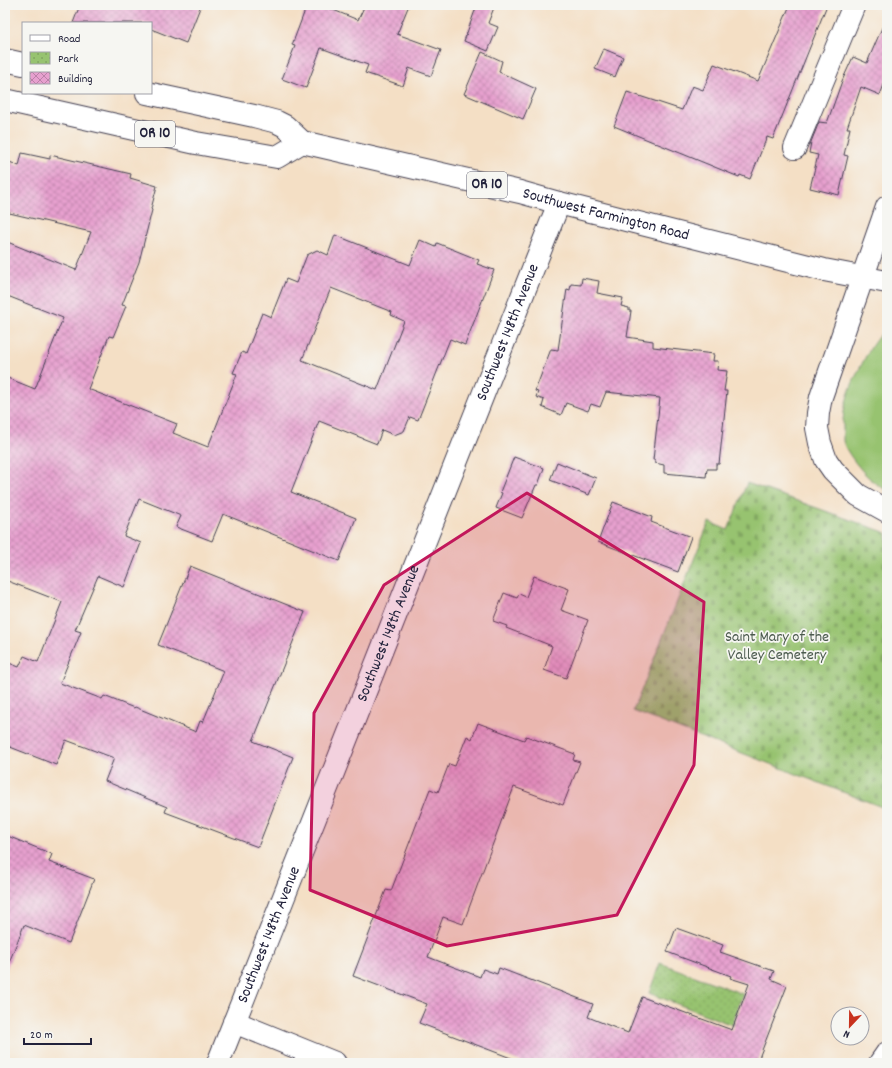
<svg xmlns="http://www.w3.org/2000/svg" width="892" height="1068" viewBox="0 0 892 1068" font-family="Dekko,sans-serif">
<style>
.green{fill:#97c370;stroke:#5c7256}
.cemetery{fill:url(#cemetery-stones);stroke:#5c7256}
.park{fill:url(#park-dots);stroke:#5c7256}
.building{fill:url(#building-cross-hatch);fill-rule:evenodd}
.lines{fill:none;stroke-linecap:round;stroke-linejoin:round}
.street-casing{stroke:#423e50;stroke-width:24}
.primary-casing{stroke:#423e50;stroke-width:24}
.street{stroke:#fff;stroke-width:22}
.primary{stroke:#fff;stroke-width:22}
.marked{fill:#c2185b;fill-opacity:0.2;stroke:#c2185b;stroke-width:3;stroke-linejoin:round}
.labels{text-anchor:middle;dominant-baseline:central;stroke-width:3.5;stroke-linejoin:round;paint-order:stroke}
.shield{fill:#f6f6f2;stroke:#626272;stroke-width:1}
.shield-label{font-size:15px;font-weight:bold;fill:#22223b}
.street-label{font-size:16px;fill:#22223b;stroke:#f6f6f2}
.park-label{font-size:16px;fill:#4b5a4e;stroke:#f6f6f2}
</style>
<defs>
<pattern id="cemetery-stones" width="16" height="16" patternUnits="userSpaceOnUse"><rect width="16" height="16" fill="#97c370"/><path d="M2 7V4a2 2 0 0 1 4 0v3zM10 15v-3a2 2 0 0 1 4 0v3z" fill="#82a762"/></pattern>
<pattern id="park-dots" width="8" height="8" patternUnits="userSpaceOnUse"><rect width="8" height="8" fill="#97c370"/><path d="M2 2h.1M6 6h.1" fill="none" stroke="#82a762" stroke-width="1.8" stroke-linecap="round"/></pattern>
<pattern id="building-cross-hatch" width="8" height="8" patternUnits="userSpaceOnUse"><rect width="8" height="8" fill="#e7a0cf"/><path d="M0 0l8 8M0 8l8-8" fill="none" stroke="#bb82a9"/></pattern>
</defs>
<rect width="100%" height="100%" fill="#f6f6f2"/>
<filter id="ink" filterUnits="userSpaceOnUse"><feTurbulence type="fractalNoise" baseFrequency=".025" numOctaves="2"/><feDisplacementMap in="SourceGraphic" scale="8" xChannelSelector="R" yChannelSelector="G"/><feConvolveMatrix kernelMatrix="1 2 1 2 8 2 1 2 1" color-interpolation-filters="sRGB"/></filter>
<filter id="wash" filterUnits="userSpaceOnUse"><feTurbulence type="fractalNoise" baseFrequency=".012" numOctaves="4" result="noise"/><feDisplacementMap in="SourceGraphic" scale="16" xChannelSelector="R" yChannelSelector="G"/><feGaussianBlur stdDeviation="0.9" result="paint"/><feColorMatrix in="noise" values="0 0 0 0 0 0 0 0 0 0 0 0 0 0 0 0 0 1.4 0 .05"/><feComposite in="paint" operator="in"/></filter>
<g filter="url(#wash)">
<rect width="100%" height="100%" fill="#f4dfc5"/>
<!-- green -->
<path class="green" d="M887 331V490C876 485 867 477 859 467 853 460 845 449 843 441 843 437 843 432 843 428 842 402 854 379 866 356 870 349 878 333 887 331Z"/>
<!-- cemetery -->
<path class="cemetery" d="M747 483 887 533V809L633 711 709 522 728 530Z"/>
<!-- park -->
<path class="park" d="M660 963 743 994 732 1025 649 993Z"/>
<g id="blocks">
<!-- building -->
<path class="building" d="M80 5H201L186 43 151 29V23H73Z
M307 5H321L358 20 365 5H409L397 34 441 50 431 76 409 68 403 86 365 73 368 65 321 48 306 88 282 79 295 46 292 45Z
M477 5H495L488 23 498 27 488 51 464 41Z
M790 5H827L773 139 767 137 750 179 740 175 739 177 614 126 627 92 682 110 692 86 703 90 714 64 758 81Z
M887 16V77L880 95 861 87 847 128H850L844 155 848 156 839 195 810 188 818 155 809 153 811 142 819 122 827 123 842 81 853 57 867 63Z
M604 49 623 57 615 77 595 69Z
M482 52 502 61 499 72 536 89 523 119 464 94Z
M22 153 50 159V155L131 174 130 178 157 186 151 209 152 210 139 262 122 305 126 306 113 337 109 336 88 389 177 424 173 433 208 447 237 374 233 373 242 352 246 354 262 313 271 317 286 279 296 283 307 255 317 250 328 255 335 235 410 265 420 240 436 247 437 243 479 260 477 264 494 270 465 345 450 339 418 420 410 417 404 431 394 435 382 430 377 444 319 421 291 492 356 518 339 561 223 514 212 541 176 527 181 516 139 499 124 536 141 543 124 587 98 576 75 630 81 632 60 683 102 699 104 696 134 708 135 707 196 732 200 721 203 722 224 671 158 645 190 566 305 612 253 741 293 757 258 847 165 812 167 807 105 781 114 758 66 740 56 765 5 745V674L9 663 19 667 24 656 38 662 62 602 5 580V377L35 389 63 318 5 295V241L76 270 91 232 5 212V160L19 166ZM331 288 392 312 391 315 404 321 377 390 302 360Z
M582 278 599 281 597 293 623 298 621 306 629 308V311H631L627 337 653 341V347L714 354 713 361H718L717 370 727 371 724 391H727L719 464H716V469H707L706 477 664 473V465L655 463V460H653L660 398 606 392 600 407 591 404 588 411 566 403 561 415 542 407 544 400 536 397 538 392 535 391 551 349 558 350 567 289 570 290 571 284 581 285Z
M514 457 544 468 538 485H536L522 518 496 508 502 493 500 492Z
M557 462 596 478 589 495 550 480Z
M613 502 652 517 651 522 691 537 678 572 598 542Z
M534 576 569 589 561 610 588 620 566 678 544 670 552 646 506 628 507 626 493 621 504 593 517 598 519 594 526 597Z
M478 723 524 740 526 736 575 754 573 760 580 762 563 805 514 787 463 924 443 917 428 957 480 977 483 969 497 974 499 968 593 1004 588 1017 628 1033 642 997 732 1030 749 984 730 978 731 976 667 952 676 928 723 945 720 952 774 971 771 979 787 986 757 1063H524L419 1023 427 1004 353 976 386 890 391 891 430 789 438 792 449 764 455 766 467 736 472 739Z
M5 835 52 854 49 862 94 879 69 943 24 925 6 970 5 969Z"/>
</g>
</g>
<g filter="url(#ink)">
<use href="#blocks" fill-opacity="0" stroke="#423e50" stroke-width="1"/>
<g class="lines">
<defs>
<g id="street">
<path d="M795 148 854 5"/>
<path d="M887 207 821 397 818 413 817 428 820 443 826 460 833 470 858 495 887 511"/>
<path d="M234 1022 335 1063"/>
<path id="s1" d="M218 1063 559 203"/>
<path d="M880 1063 887 1053"/>
</g>
<g id="primary">
<path d="M5 60 23 64"/>
<path id="s2" d="M147 93 254 116 277 122 285 126 302 142 520 192 559 203 824 270 887 282"/>
<path d="M5 100 196 143 277 157 302 142"/>
</g>
</defs>
<!-- street casing -->
<use href="#street" class="street-casing"/>
<!-- primary casing -->
<use href="#primary" class="primary-casing"/>
<!-- street -->
<use href="#street" class="street"/>
<!-- primary -->
<use href="#primary" class="primary"/>
</g>
</g>
<!-- marked area -->
<path class="marked" d="M527 493 704 602 694 765 617 915 447 946 310 890 314 713 384 585Z"/>
<g class="labels">
<!-- shield labels -->
<g class="shield">
<rect x="135" y="121" width="40" height="26" rx="3"/>
<rect x="467" y="172" width="40" height="26" rx="3"/>
</g>
<g class="shield-label">
<text x="155" y="134">OR 10</text>
<text x="487" y="185">OR 10</text>
</g>
<!-- street labels -->
<g class="street-label">
<text stroke="none"><textPath href="#s2" startOffset="478">Southwest Farmington Road</textPath></text>
<text stroke="none"><textPath href="#s1" startOffset="786">Southwest 148th Avenue</textPath></text>
<text stroke="none"><textPath href="#s1" startOffset="462">Southwest 148th Avenue</textPath></text>
<text stroke="none"><textPath href="#s1" startOffset="138">Southwest 148th Avenue</textPath></text>
</g>
<!-- park labels -->
<g class="park-label">
<text x="777" y="637">Saint Mary of the<tspan x="777" dy="18">Valley Cemetery</tspan></text>
</g>
</g>
<!-- margin -->
<rect width="892" height="1068" fill="none" stroke="#f6f6f2" stroke-width="20"/>
<!-- legend -->
<rect x="22" y="22" width="130" height="72" fill="#f6f6f2" stroke="#a1a1a9"/>
<rect x="30" y="35" width="20" height="6" fill="#ffffff" stroke="#a1a1a9"/>
<text x="58" y="42" font-size="12" fill="#22223b">Road</text>
<rect x="30" y="52" width="20" height="12" fill="url(#park-dots)" stroke="#a1a1a9"/>
<text x="58" y="62" font-size="12" fill="#22223b">Park</text>
<rect x="30" y="72" width="20" height="12" fill="url(#building-cross-hatch)" stroke="#a1a1a9"/>
<text x="58" y="82" font-size="12" fill="#22223b">Building</text>
<!-- north arrow -->
<g transform="translate(850 1026) rotate(202)"><circle r="19" fill="#f6f6f2" stroke="#a1a1a9"/>
<path d="M0-3L7 15L0 10L-7 15Z" fill="#c8321e"/>
<text y="-6" font-size="11" font-weight="bold" text-anchor="middle" fill="#22223b">N</text>
</g>
<!-- scale -->
<path d="M24 1038v6h67v-6" fill="none" stroke="#22223b" stroke-width="2"/>
<text x="30" y="1038" font-size="12" fill="#22223b" stroke="#f6f6f2" stroke-width="3" paint-order="stroke">20 m</text>
</svg>
